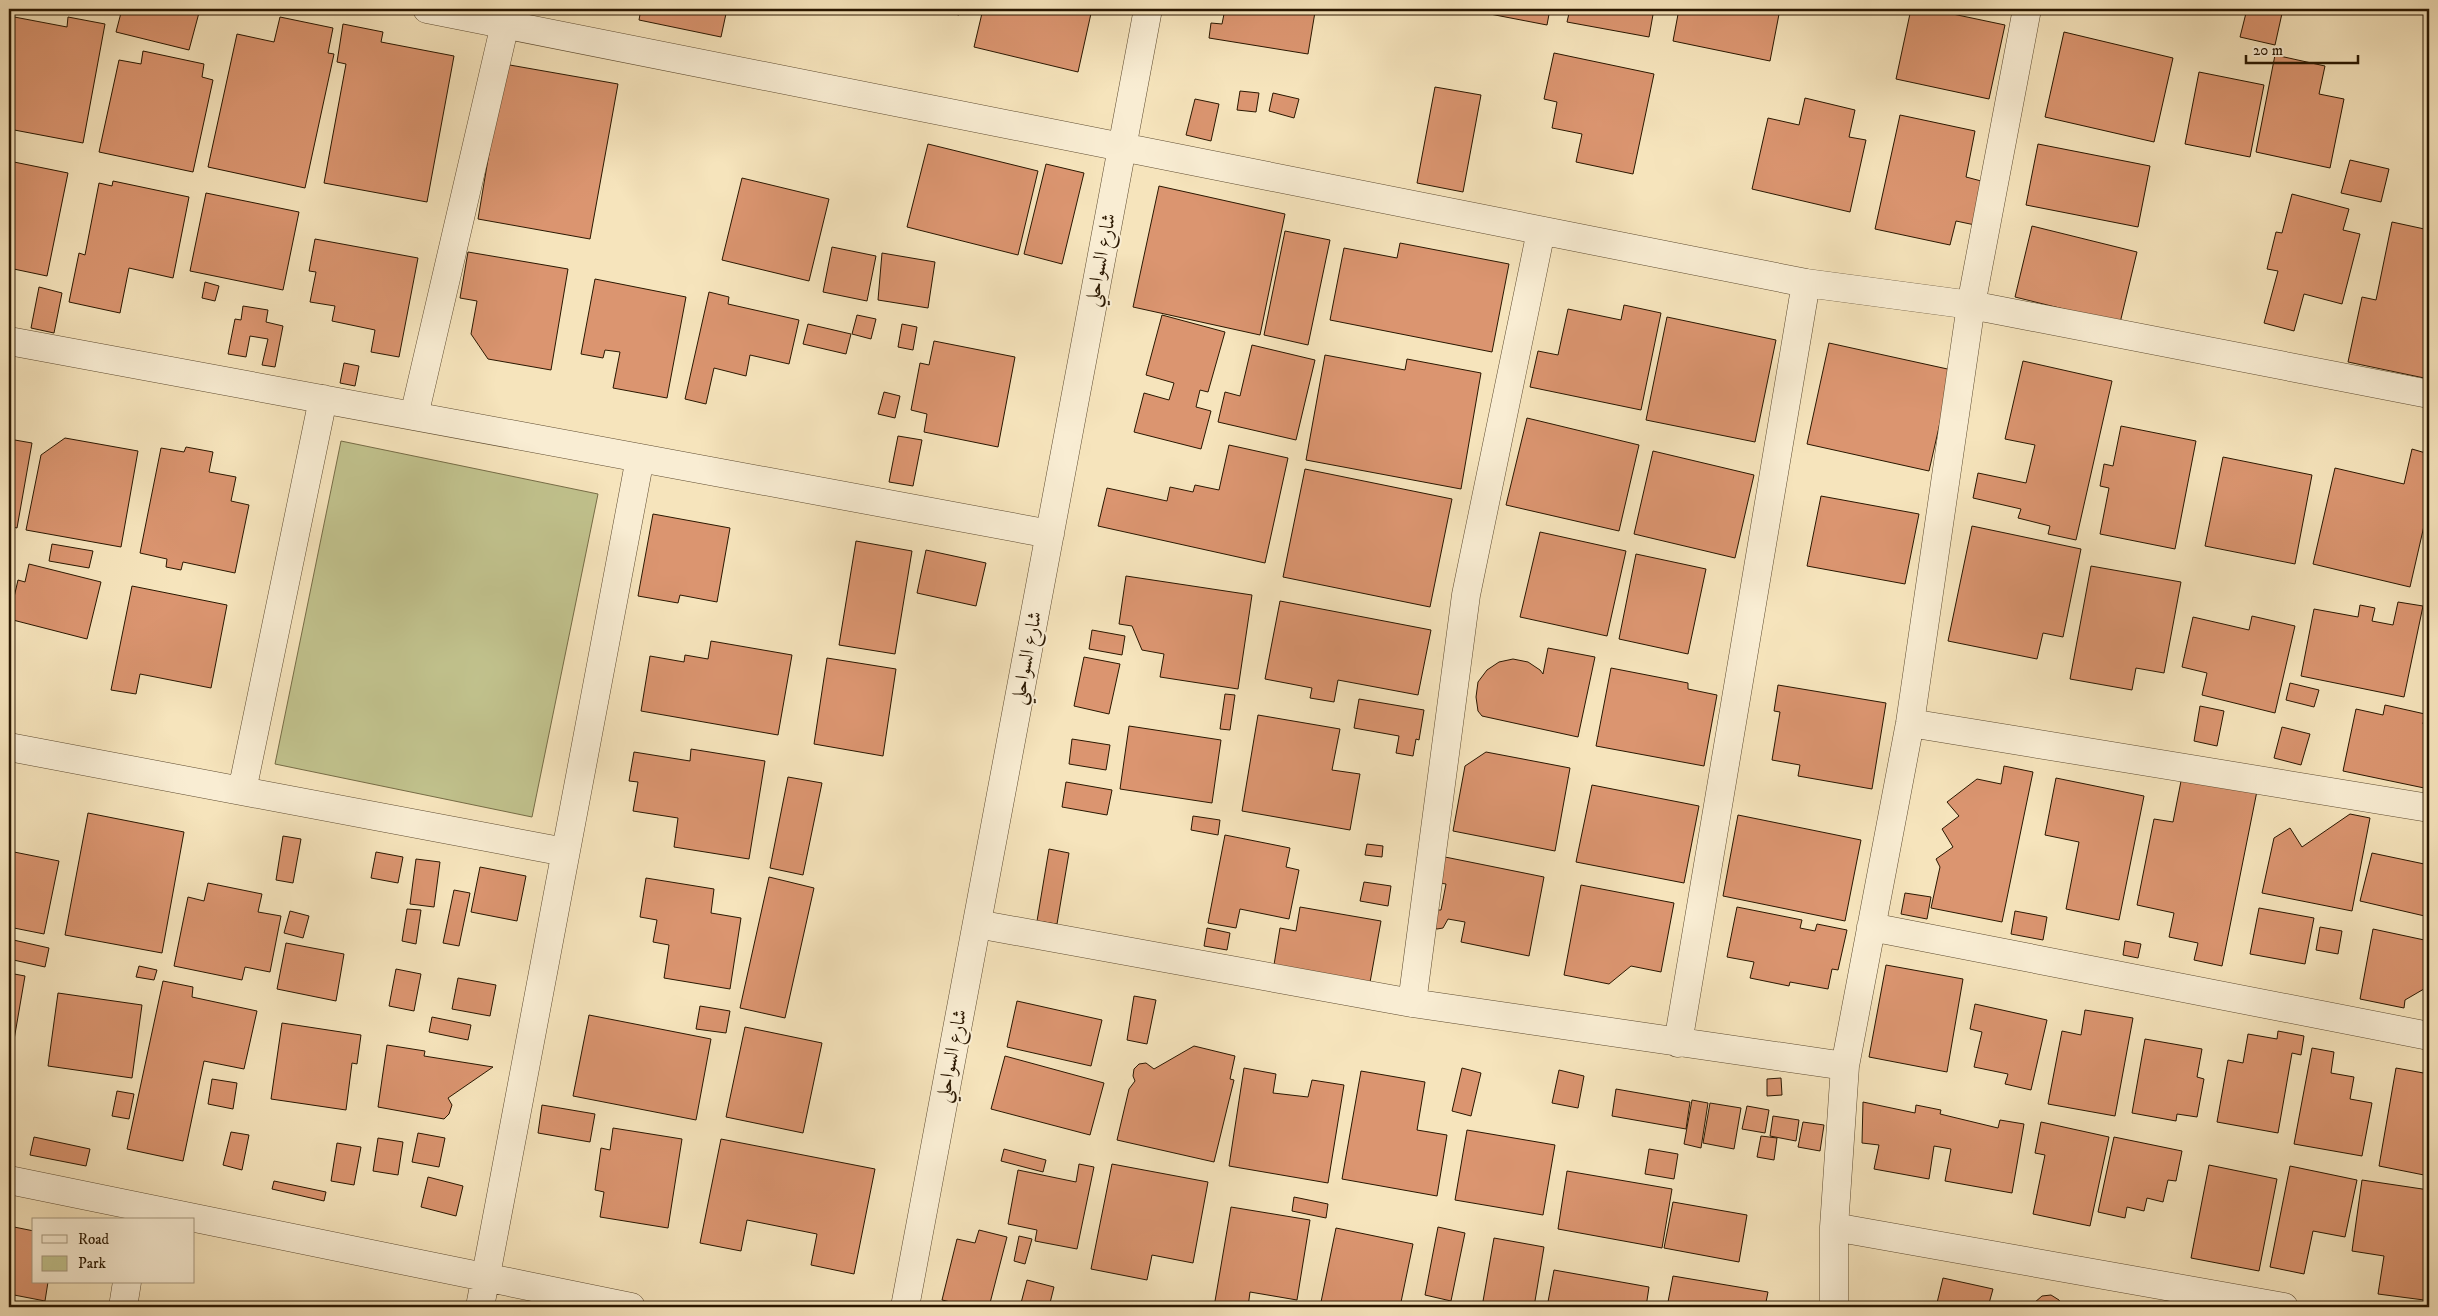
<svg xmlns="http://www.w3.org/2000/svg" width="2438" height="1316" viewBox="0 0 2438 1316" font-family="'IM FELL DW Pica',Amiri,serif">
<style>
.green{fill:#c1c28d;stroke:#766c46}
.building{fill:#db9570;stroke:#2a1700}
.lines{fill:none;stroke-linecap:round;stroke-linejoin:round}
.minor-casing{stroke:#5d4a2f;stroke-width:29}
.minor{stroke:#f9edd3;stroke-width:28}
.labels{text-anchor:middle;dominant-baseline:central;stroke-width:4;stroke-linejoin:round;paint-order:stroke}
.street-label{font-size:20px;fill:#2a1700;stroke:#f9edd3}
</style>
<rect width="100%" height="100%" fill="#f6e4bc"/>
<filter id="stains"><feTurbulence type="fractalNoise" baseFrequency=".004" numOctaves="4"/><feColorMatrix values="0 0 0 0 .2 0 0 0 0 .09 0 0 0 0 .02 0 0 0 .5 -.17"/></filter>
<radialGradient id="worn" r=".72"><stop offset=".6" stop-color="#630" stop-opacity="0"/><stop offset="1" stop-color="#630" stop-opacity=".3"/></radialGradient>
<!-- green -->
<path class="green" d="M341 441 598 494 532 817 275 764Z"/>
<!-- building -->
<path class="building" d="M122 9H200L189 50 116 32Z
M641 9H727L721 37 639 20Z
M933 9H961L959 15Z
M983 9H1092L1078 72 974 47Z
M1225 9H1298L1315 12 1308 54 1209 38 1211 23 1222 24Z
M1464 9H1550L1547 25Z
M1570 9H1654L1649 37 1567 22Z
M1679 9H1780L1770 61 1673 41Z
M1911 9H1929L2005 25 1989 99 1896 79Z
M2247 9H2283L2275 45 2240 37Z
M9 16 67 27 68 17 105 24 83 143 9 129Z
M280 17 333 28 328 53 334 54 305 188 208 167 237 34 274 42Z
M343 24 383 32 381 42 454 56 427 202 324 183 346 64 337 62Z
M2064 32 2173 58 2154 142 2045 117Z
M143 51 204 64 202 77 213 80 193 172 99 152 119 60 141 64Z
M1554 53 1654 74 1633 174 1576 162 1582 134 1552 128 1557 102 1544 99Z
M2275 55 2325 66 2319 94 2344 99 2330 168 2256 152Z
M504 64 618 84 590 239 478 219Z
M2199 72 2264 85 2250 157 2185 144Z
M1435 87 1481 95 1463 192 1417 183Z
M1240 91 1259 93 1256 112 1237 110Z
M1273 93 1299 99 1294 118 1269 111Z
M1805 98 1855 110 1849 137 1866 140 1850 212 1752 189 1768 118 1799 125Z
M1195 99 1219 104 1211 141 1186 135Z
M1900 115 1975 131 1966 177 1985 182 1975 225 1956 221 1950 245 1875 229Z
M928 144 1038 171 1018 255 907 227Z
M2038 144 2150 166 2138 227 2026 205Z
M2350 160 2389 169 2381 202 2341 193Z
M9 161 68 173 47 276 9 268Z
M1046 164 1084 173 1062 264 1024 254Z
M742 178 829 199 809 281 722 260Z
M113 181 189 197 173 278 129 268 120 313 69 302 79 253 85 255 99 183 112 186Z
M1159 186 1285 214 1260 335 1133 307Z
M206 193 299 212 283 290 190 271Z
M2292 194 2349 209 2343 230 2360 234 2342 304 2304 294 2294 331 2264 323 2278 271 2267 269 2276 232 2282 233Z
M2392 222 2429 230V379L2348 362 2362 297 2376 300Z
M2032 226 2137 252 2120 323 2015 297Z
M1285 231 1330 240 1308 345 1264 335Z
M315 239 418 258 399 357 371 352 375 330 332 321 335 306 310 302 316 272 309 271Z
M1400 243 1509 264 1492 352 1330 320 1344 248 1397 258Z
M832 247 876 256 867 301 823 292Z
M468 252 568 269 551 370 488 359 471 334 477 301 460 298Z
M882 253 935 262 928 308 878 300Z
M595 279 686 297 667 398 613 388 620 352 605 350 603 358 581 354Z
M205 282 219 286 215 301 202 298Z
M39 287 62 293 54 333 31 328Z
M709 292 729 297 728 304 799 320 789 364 750 355 746 376 714 368 706 404 685 399Z
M1624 305 1661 313 1641 410 1530 387 1538 351 1558 355 1568 309 1621 320Z
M243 306 268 310 266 322 283 326 275 367 262 365 268 339 250 336 246 357 228 354 235 319 241 320Z
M857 315 876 319 871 339 852 334Z
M1162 315 1225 332 1208 392 1200 390 1196 407 1211 411 1201 449 1134 432 1144 393 1169 400 1174 383 1146 375Z
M1667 317 1776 340 1755 442 1646 420Z
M808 324 851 334 846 354 803 344Z
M902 324 917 327 913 350 898 347Z
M934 341 1015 357 998 447 924 432 927 414 911 410 920 363 929 365Z
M1829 343 1952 370 1929 471 1807 444Z
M1252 345 1315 360 1296 440 1218 422 1225 392 1240 396Z
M1325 355 1405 370 1407 359 1481 373 1461 489 1306 460Z
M2023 361 2112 381 2076 540 2048 534 2050 526 2018 518 2021 509 1973 498 1978 473 2026 483 2035 445 2005 439Z
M344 363 359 366 355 386 340 383Z
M884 392 900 396 895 418 878 414Z
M1527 418 1639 445 1619 531 1506 505Z
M2121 426 2196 441 2175 549 2100 534 2109 488 2100 486 2104 464 2113 466Z
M898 436 922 440 913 486 889 482Z
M65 438 138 451 121 547 26 530 41 455Z
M9 439 32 443 17 528 9 526Z
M1229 445 1288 458 1265 563 1098 526 1107 488 1167 501 1170 487 1193 492 1195 485 1219 490Z
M186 447 213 452 209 472 236 477 231 501 249 505 235 573 183 562 181 570 166 567 167 559 140 553 161 448 184 452Z
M2412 449 2429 454V504L2410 587 2313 564 2335 468 2404 484Z
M1653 451 1754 475 1735 558 1634 534Z
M2223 457 2312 475 2295 564 2205 546Z
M1305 469 1452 499 1430 607 1283 577Z
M1821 496 1919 514 1905 584 1807 566Z
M653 514 730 528 717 602 680 595 678 603 638 596Z
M1972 526 2081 549 2063 637 2043 633 2037 659 1948 641Z
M1540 532 1626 551 1607 636 1520 617Z
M856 541 912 551 895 654 839 645Z
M52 544 93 551 89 568 49 561Z
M926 550 986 563 976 606 917 593Z
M1636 554 1706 569 1688 654 1619 639Z
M29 564 101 582 87 639 9 619 18 580 25 582Z
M2091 566 2181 582 2164 673 2136 668 2132 690 2070 679Z
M1126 576 1252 595 1238 689 1160 677 1164 654 1142 650 1132 626 1119 624Z
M132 586 227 605 211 688 140 674 136 694 111 690Z
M1280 601 1431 630 1418 695 1338 680 1334 702 1310 698 1312 688 1265 679Z
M2398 602 2423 606 2404 697 2301 676 2314 609 2358 617 2360 605 2375 608 2372 621 2393 625Z
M2252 616 2295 626 2275 713 2202 695 2207 673 2182 667 2193 617 2249 630Z
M1092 630 1125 636 1122 655 1089 649Z
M711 641 792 655 778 735 641 711 650 656 684 662 685 655 708 659Z
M1548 648 1595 657 1578 737 1482 716 1478 711 1476 697 1478 682 1487 670 1499 662 1513 659 1528 662 1540 670 1543 674Z
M1084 657 1120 664 1109 714 1074 706Z
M827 658 896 669 883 756 814 744Z
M1611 668 1688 683V689L1717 695 1704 766 1596 746Z
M2290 683 2319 690 2314 707 2286 700Z
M1778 685 1886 703 1872 789 1798 776 1800 765 1772 760 1780 712 1774 711Z
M1225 694 1235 695 1230 730 1220 729Z
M1359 699 1424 710 1419 740 1416 739 1413 756 1396 753 1399 736 1354 728Z
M2385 705 2425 714 2423 724 2429 725V789L2343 771 2356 709 2383 715Z
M2200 706 2224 711 2217 746 2194 741Z
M1258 715 1340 729 1332 770 1360 774 1350 830 1242 811Z
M1129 726 1221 740 1212 803 1120 789Z
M2282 727 2310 734 2301 765 2274 758Z
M1072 739 1110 745 1106 770 1069 764Z
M691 749 765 761 749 859 674 847 678 818 633 811 638 782 629 781 634 752 690 761Z
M1486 752 1570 768 1555 851 1453 831 1465 766Z
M2004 766 2033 772 2002 922 1931 908 1940 867 1936 859 1953 847 1942 829 1959 816 1947 802 1977 779 2001 784Z
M2182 776 2257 791 2222 966 2194 960 2198 943 2169 937 2174 913 2137 905 2154 819 2173 822Z
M788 777 822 783 803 875 770 868Z
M2056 778 2144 796 2119 920 2066 909 2079 842 2045 835Z
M1066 782 1112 790 1107 815 1062 807Z
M1592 785 1699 806 1684 883 1576 862Z
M88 813 184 832 162 953 65 935Z
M2350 814 2370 818 2352 911 2262 893 2274 838 2290 828 2302 847Z
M1738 815 1861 840 1845 921 1723 896Z
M1193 816 1220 820 1218 835 1191 830Z
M1225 835 1290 848 1286 867 1299 870 1289 919 1240 909 1236 928 1208 923Z
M283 836 301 839 293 883 276 880Z
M1367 844 1383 846 1382 857 1365 855Z
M1049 849 1069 853 1057 924 1037 921Z
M9 851 59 861 44 934 9 927Z
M376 852 403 857 398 883 371 878Z
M2372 853 2429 865V917L2360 901Z
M1445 857 1544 877 1529 956 1461 942 1465 922 1448 919 1443 928 1437 929 1431 927 1434 910H1441L1446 884 1440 883Z
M416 859 440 862 434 907 410 904Z
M480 867 526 876 517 921 471 912Z
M769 877 814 888 785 1018 740 1008Z
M646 878 714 889 711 913 741 918 730 989 664 978 669 945 653 942 657 920 640 917Z
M1364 882 1391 886 1388 906 1360 901Z
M208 883 262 894 258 912 281 916 270 972 245 967 242 980 174 966 188 897 204 901Z
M1581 885 1674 903 1661 972 1631 966 1609 984 1564 975Z
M454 890 470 893 459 946 443 943Z
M1905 893 1931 897 1927 919 1901 914Z
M1300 907 1381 921 1369 988 1273 971 1280 928 1296 931Z
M1737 907 1802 920 1800 928 1815 931 1817 924 1847 930 1838 970 1832 969 1828 989 1790 982 1789 986 1750 978 1754 962 1727 957Z
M2259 908 2314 918 2305 964 2250 954Z
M407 909 421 910 416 944 402 941Z
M290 911 309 916 303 938 284 933Z
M2015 911 2047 917 2043 940 2011 934Z
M2320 927 2342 931 2338 954 2316 950Z
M1207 928 1230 933 1227 950 1204 946Z
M2373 929 2429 941V986L2405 1000 2404 1008 2360 999Z
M9 939 49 948 45 967 9 959Z
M2125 941 2141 944 2138 958 2123 955Z
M286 943 344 954 336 1001 277 989Z
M1886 965 1963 979 1947 1072 1869 1057Z
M139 966 157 970 154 980 136 977Z
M396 969 421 974 414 1011 389 1006Z
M9 973 25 976 9 1069Z
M458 978 496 985 490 1016 452 1009Z
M163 981 193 987 192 997 257 1011 244 1069 204 1061 183 1161 127 1149Z
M58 993 142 1005 132 1078 48 1066Z
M1134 996 1156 1000 1147 1044 1127 1040Z
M1017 1001 1102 1020 1091 1066 1007 1047Z
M1975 1004 2047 1020 2031 1090 2005 1084 2008 1074 1974 1067 1982 1032 1970 1029Z
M700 1006 730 1011 726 1033 696 1029Z
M2085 1010 2133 1018 2115 1116 2048 1104 2062 1031 2081 1035Z
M589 1015 711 1039 696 1120 573 1096Z
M432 1017 471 1025 468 1040 429 1032Z
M282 1023 361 1035 357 1064 352 1063 346 1110 271 1099Z
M745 1027 822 1043 803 1133 726 1117Z
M2278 1031 2304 1036 2301 1055 2292 1053 2278 1133 2217 1122 2228 1060 2243 1063 2248 1034 2277 1039Z
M2145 1039 2202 1049 2197 1077 2204 1079 2197 1117 2177 1114 2176 1121 2132 1113Z
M387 1045 425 1051 424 1056 493 1067 448 1098 452 1105 449 1114 444 1119 378 1107Z
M1194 1046 1235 1056 1230 1079 1234 1080 1214 1162 1117 1140 1129 1089 1135 1081 1133 1076 1134 1069 1139 1064 1146 1063 1154 1069Z
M2312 1048 2334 1052 2331 1073 2354 1077 2350 1099 2372 1103 2362 1156 2294 1144Z
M1005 1056 1104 1083 1090 1135 991 1109Z
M1244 1068 1276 1074 1273 1093 1308 1097 1312 1080 1344 1085 1328 1183 1229 1166Z
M1462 1068 1481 1073 1471 1116 1452 1111Z
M2396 1068 2429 1074V1176L2379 1166Z
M1559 1070 1584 1076 1578 1108 1552 1103Z
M1361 1071 1425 1082 1417 1130 1447 1135 1437 1196 1342 1179Z
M1781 1078 1782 1095 1767 1096V1079Z
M212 1079 237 1083 233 1109 208 1104Z
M1616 1089 1690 1102 1686 1129 1612 1116Z
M117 1091 134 1094 129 1119 112 1116Z
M1692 1100 1708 1103 1701 1148 1684 1144Z
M1863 1102 1915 1113 1916 1105 1941 1110 1940 1114 1998 1128 2000 1120 2024 1124 2012 1193 1945 1181 1951 1149 1934 1146 1929 1179 1874 1169 1879 1145 1862 1143Z
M1710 1103 1741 1108 1734 1149 1703 1143Z
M542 1105 595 1114 590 1142 538 1133Z
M1747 1106 1769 1110 1765 1133 1742 1129Z
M1773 1116 1799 1120 1796 1141 1770 1136Z
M1803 1122 1824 1125 1820 1151 1798 1147Z
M2041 1122 2109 1137 2090 1226 2033 1214 2045 1155 2035 1153Z
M613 1128 682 1139 668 1228 600 1217 604 1192 595 1190 601 1148 610 1150Z
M1467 1130 1555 1145 1543 1215 1455 1200Z
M231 1132 249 1135 242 1170 223 1165Z
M418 1133 445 1138 439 1167 412 1162Z
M1761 1136 1777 1138 1774 1160 1757 1157Z
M34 1137 90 1149 86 1166 30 1155Z
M2114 1137 2182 1151 2176 1181 2168 1180 2163 1202 2147 1198 2144 1211 2127 1207 2125 1218 2098 1212Z
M378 1138 403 1142 398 1175 373 1171Z
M721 1139 875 1169 854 1274 811 1265 817 1234 747 1220 741 1251 700 1243Z
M337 1143 361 1147 354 1185 331 1181Z
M1004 1149 1046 1160 1043 1172 1001 1161Z
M1649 1149 1678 1154 1674 1179 1645 1174Z
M1079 1164 1094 1167 1077 1249 1035 1241 1037 1230 1008 1224 1018 1170 1076 1182Z
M1112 1164 1208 1182 1193 1263 1152 1255 1147 1280 1091 1269Z
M2209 1165 2277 1179 2259 1271 2191 1258Z
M2290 1166 2357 1180 2345 1237 2313 1231 2304 1274 2270 1267Z
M1567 1171 1672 1189 1662 1248 1558 1229Z
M428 1177 463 1186 456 1216 421 1207Z
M2362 1180 2429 1190V1211L2424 1247 2429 1248V1260L2424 1300 2378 1294 2384 1256 2352 1251Z
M274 1181 326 1192 324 1201 272 1189Z
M1294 1197 1328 1204 1326 1218 1292 1211Z
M1673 1202 1747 1215 1739 1262 1664 1248Z
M1231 1207 1310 1220 1297 1300 1250 1292 1248 1307H1214Z
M9 1226 34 1231V1282H48L45 1301 9 1294Z
M1438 1227 1465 1233 1451 1301 1425 1295Z
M1336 1228 1413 1244 1400 1307H1320Z
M979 1230 1007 1237 989 1307H972L942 1300 957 1239 975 1243Z
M1019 1236 1032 1239 1025 1264 1014 1261Z
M1494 1238 1544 1247 1534 1307H1482Z
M1554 1270 1649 1287 1646 1307H1547Z
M1673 1276 1768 1292 1765 1307H1667Z
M1943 1278 1993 1289 1988 1307H1936Z
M1027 1280 1054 1287 1049 1307H1020Z
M2051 1295 2059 1300 2062 1306 2067 1307H2020L2023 1305 2033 1307 2034 1303 2042 1296Z
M1057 1302 1077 1307H1055Z"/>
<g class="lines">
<defs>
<path id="minor" d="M427 9 1806 283 1971 305 2429 394
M9 341 1050 534
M414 416 505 24
M1910 723 2429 808
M9 747 565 852
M242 791 323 399
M977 924 1412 1003 1845 1066
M1871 927 2429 1036
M1412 1003 1466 595 1541 231
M1678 1043 1806 283
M9 1180 631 1307
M1834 1227 2284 1307
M123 1307 127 1282
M480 1307 640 458
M905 1307 1148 9
M1834 1307V1227L1845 1066 1910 723 1971 305 2027 9"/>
</defs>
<!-- minor casing -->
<use href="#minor" class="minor-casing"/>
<!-- minor -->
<use href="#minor" class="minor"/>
</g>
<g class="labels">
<!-- street labels -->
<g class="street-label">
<text transform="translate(1101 260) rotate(-79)">شارع السواحلي</text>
<text transform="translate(1027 658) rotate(-79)">شارع السواحلي</text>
<text transform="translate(952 1056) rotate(-79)">شارع السواحلي</text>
</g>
</g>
<!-- margin -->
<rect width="2438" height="1316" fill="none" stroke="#f6e4bc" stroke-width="30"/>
<rect x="10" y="10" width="2418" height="1296" fill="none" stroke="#2a1700" stroke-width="2.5"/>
<rect x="15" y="15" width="2408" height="1286" fill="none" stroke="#2a1700"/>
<!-- legend -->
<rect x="32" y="1218" width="162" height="65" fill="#f9edd3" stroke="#a6977f"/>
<rect x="42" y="1235" width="25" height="8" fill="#f9edd3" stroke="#a6977f"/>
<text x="78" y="1244" font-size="15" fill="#2a1700">Road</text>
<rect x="42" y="1256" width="25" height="15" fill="#c1c28d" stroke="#a6977f"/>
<text x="78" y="1268" font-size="15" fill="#2a1700">Park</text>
<!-- scale -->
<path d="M2246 55v8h112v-8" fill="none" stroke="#2a1700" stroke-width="2.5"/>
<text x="2253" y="55" font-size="15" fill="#2a1700" stroke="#f9edd3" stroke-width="4" paint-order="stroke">20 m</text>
<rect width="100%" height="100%" filter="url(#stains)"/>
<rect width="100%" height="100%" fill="url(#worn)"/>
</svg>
